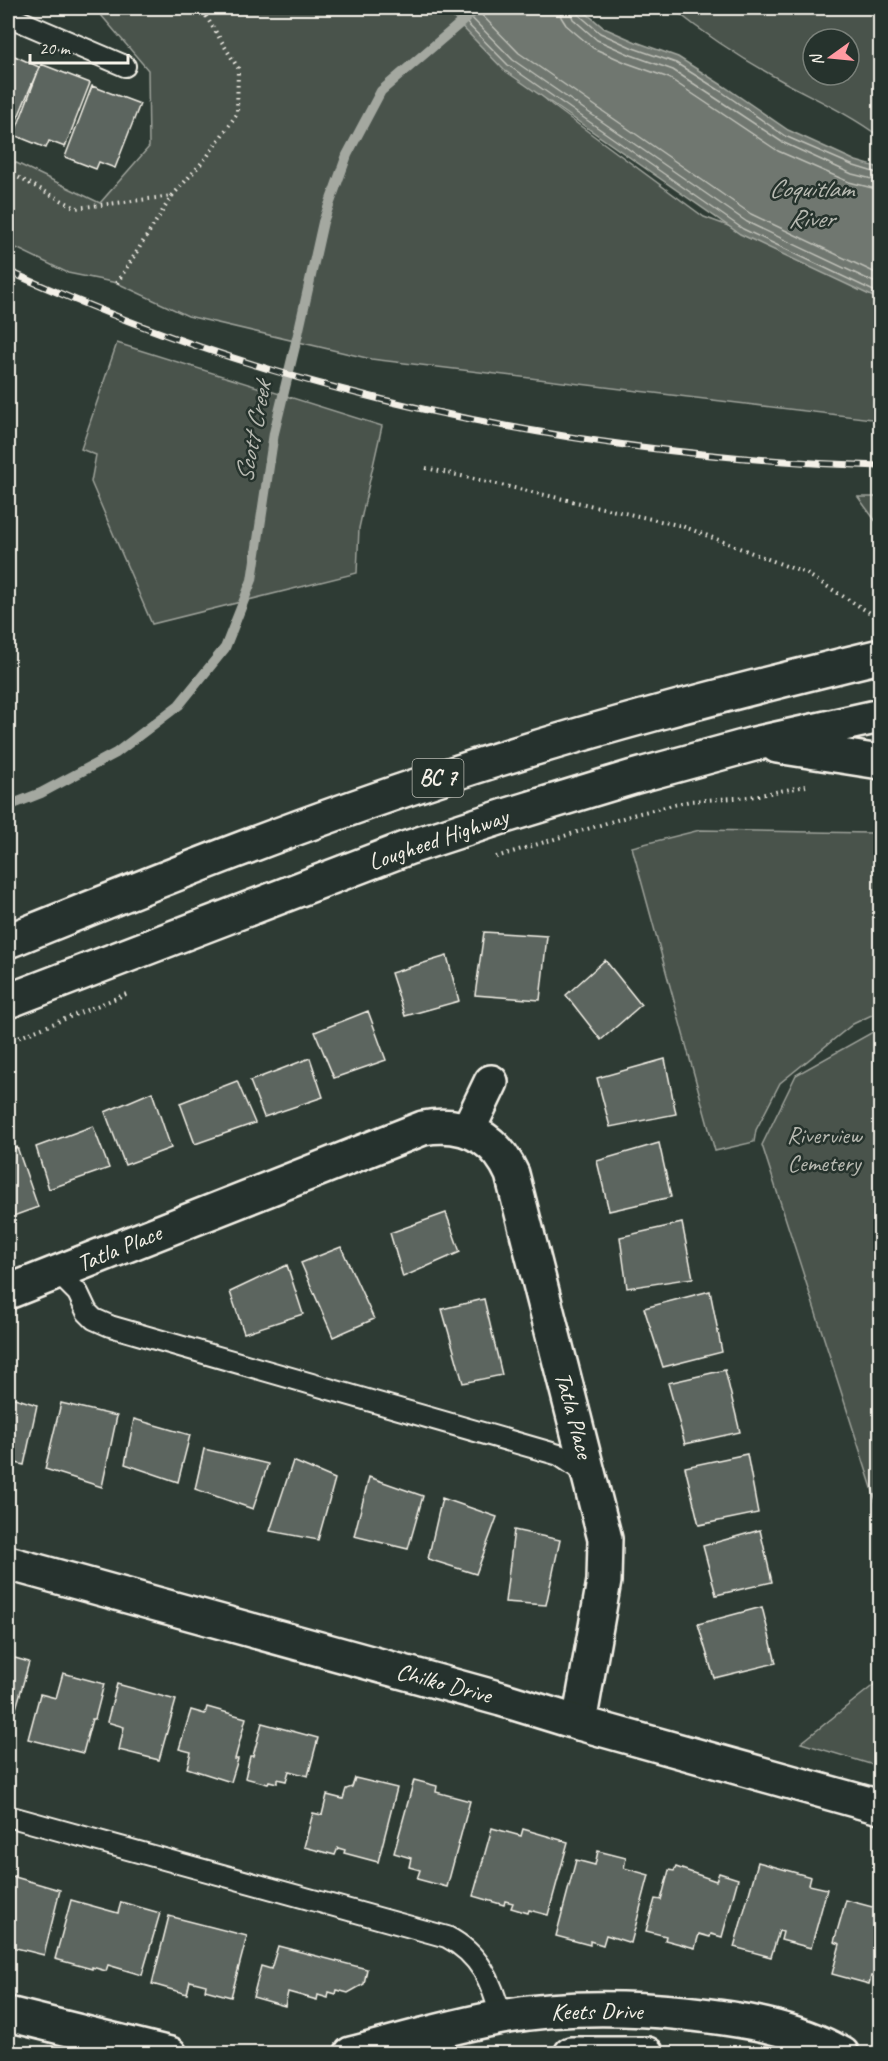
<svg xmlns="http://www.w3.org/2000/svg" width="888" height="2061" viewBox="0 0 888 2061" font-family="Caveat,sans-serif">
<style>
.green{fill:#48524c;stroke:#9ea29a;stroke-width:1.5;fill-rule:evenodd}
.water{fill:#6f7770;stroke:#a4a8a0;stroke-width:1.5}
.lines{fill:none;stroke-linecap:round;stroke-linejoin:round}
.shore{stroke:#bfc0b8;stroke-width:1.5}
.stream{stroke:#a4a8a0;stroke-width:10}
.building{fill:#5c655e;stroke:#f4f1e8;stroke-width:1.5}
.service-casing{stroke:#f4f1e8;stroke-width:24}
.minor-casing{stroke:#f4f1e8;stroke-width:38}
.tertiary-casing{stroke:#f4f1e8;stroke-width:38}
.primary-casing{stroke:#f4f1e8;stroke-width:38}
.path{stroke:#f4f1e8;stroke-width:4;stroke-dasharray:1.5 4.5;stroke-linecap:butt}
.service{stroke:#26332d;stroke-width:20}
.minor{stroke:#26332d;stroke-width:33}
.tertiary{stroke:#26332d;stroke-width:33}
.primary{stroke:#26332d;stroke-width:33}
.rail-casing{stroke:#f4f1e8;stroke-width:7}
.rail{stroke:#26332d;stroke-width:4.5;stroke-dasharray:14;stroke-linecap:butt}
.labels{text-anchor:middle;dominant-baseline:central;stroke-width:5;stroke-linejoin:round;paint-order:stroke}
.shield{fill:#26332d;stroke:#b6b8b0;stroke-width:1.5}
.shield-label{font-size:22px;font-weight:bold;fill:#f4f1e8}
.street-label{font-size:24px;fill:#f4f1e8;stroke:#26332d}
.park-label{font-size:24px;fill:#b8b9b1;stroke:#26332d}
.water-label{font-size:26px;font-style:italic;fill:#b8bab2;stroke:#26332d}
</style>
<rect width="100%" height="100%" fill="#2e3b34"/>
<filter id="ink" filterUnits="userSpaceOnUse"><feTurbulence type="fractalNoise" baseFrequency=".0167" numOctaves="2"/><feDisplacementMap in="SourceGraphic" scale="12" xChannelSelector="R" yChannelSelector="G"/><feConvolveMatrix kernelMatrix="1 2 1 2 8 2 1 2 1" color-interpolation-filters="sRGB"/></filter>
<g filter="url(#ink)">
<!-- green -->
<path class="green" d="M95 8H445L552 105 704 217 832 264 880 292V420L371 359 188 316 117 283 68 273 8 244V159L100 203 149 147 148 70Z
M672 8H880V137C851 115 816 99 784 82 744 60 707 36 672 8ZM813 39H849V75H813Z
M117 343 382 426 359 528 357 573 152 624 91 482 96 455 81 449Z
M858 497H880V527Z
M700 830 870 833 880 831V1011L853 1024 780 1083 756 1130 754 1142 715 1151 632 847Z
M880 1028V1513L762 1145 796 1075Z
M880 1680V1767L801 1743Z"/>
<!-- water -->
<path class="water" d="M444 8H580L604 28 636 42 678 57 725 87 788 130 856 161 880 168V300L740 234 504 70Z"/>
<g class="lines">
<!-- shore -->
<path class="shore" d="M452 8 508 65 743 229 880 294
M462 8 513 60 747 222 880 285
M475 8 519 53 751 214 880 275
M560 8 561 17 566 25 593 48 627 63 669 78 778 151 849 182 880 190
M569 8 573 19 597 40 631 55 673 70 782 142 852 174 880 181
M577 8 578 14 600 33 633 48 676 63 722 92 785 136 854 166 880 174"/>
<!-- stream -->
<path class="stream" d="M8 806 41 793 116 753 179 705 225 648 252 580 274 433 298 334 323 222 347 155 381 91 478 8"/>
</g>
<!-- building -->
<path class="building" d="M8 53 39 67 13 129 8 127Z
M41 64 90 83 65 147 49 141 46 148 14 135Z
M92 86 140 104 115 168 99 162 96 169 65 157Z
M484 932 547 936 540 1000 475 995Z
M447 956 459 1001 405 1016 391 973Z
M605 960 641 1005 601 1040 566 995Z
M368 1011 386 1060 334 1078 315 1032Z
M310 1058 323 1097 264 1117 250 1081Z
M665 1059 676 1114 610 1127 597 1078Z
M237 1081 255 1123 195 1144 180 1103Z
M152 1092 171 1148 125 1165 105 1112Z
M93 1126 109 1168 49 1189 36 1147Z
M659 1143 671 1197 609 1211 597 1161Z
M17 1147 38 1207 8 1218V1151Z
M446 1213 460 1252 403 1277 390 1233Z
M682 1223 693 1278 627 1288 620 1237Z
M341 1247 374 1319 333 1337 301 1263Z
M287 1265 303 1314 244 1333 230 1292Z
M710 1291 722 1352 663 1367 644 1308Z
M484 1299 502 1375 463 1383 442 1309Z
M725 1370 740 1432 685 1444 668 1383Z
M8 1396 37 1405 24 1465 8 1461Z
M61 1403 117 1416 102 1487 45 1469Z
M134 1419 190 1435 178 1482 125 1464Z
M204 1449 268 1464 253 1509 195 1489Z
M747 1454 758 1513 699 1525 685 1467Z
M293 1461 335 1479 318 1540 270 1531Z
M369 1477 423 1496 408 1549 354 1536Z
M442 1498 497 1517 476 1574 428 1559Z
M514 1530 560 1540 546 1605 505 1602Z
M760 1530 772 1582 716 1595 703 1546Z
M762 1607 776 1663 714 1678 698 1624Z
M8 1656 29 1662 12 1723 8 1722Z
M63 1673 104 1684 95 1719H92L83 1753 28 1739 40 1694 56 1698Z
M117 1684 176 1700 159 1760 119 1750 124 1727 107 1722Z
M207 1707 246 1718 235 1759H238L231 1782 187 1768 191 1752 179 1749 191 1710 205 1714Z
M262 1723 318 1738 308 1776 289 1771 286 1781 277 1779V1783L269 1781 268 1784 245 1778 250 1756H253Z
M355 1778 397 1788 378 1862 344 1853 345 1850 338 1848 335 1855 304 1847 313 1813 322 1815 327 1795 343 1799 346 1789 352 1787Z
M414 1780 437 1786 436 1792 470 1801 447 1887 417 1879 420 1870 409 1867 411 1858 394 1853Z
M492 1828 521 1836 523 1829 568 1842 548 1915 529 1910 528 1913 511 1908 513 1903 505 1901 504 1905 473 1896Z
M598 1851 626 1858 624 1868 649 1875 631 1943 606 1935 603 1945 590 1941V1945L556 1936 576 1860 595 1865Z
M758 1862 811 1877 809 1885 827 1889 811 1948 781 1940 783 1932 779 1931 771 1957 734 1947Z
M676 1867 716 1881 719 1873 738 1879 722 1937 711 1934 710 1937 699 1934 695 1948 665 1940 666 1936 646 1931 655 1899 661 1900 669 1870 674 1871Z
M8 1875 60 1890 44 1955 8 1946Z
M71 1900 118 1913 121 1902 160 1913 142 1975 108 1965 106 1971 92 1967V1969L55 1959Z
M846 1900 880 1909V1978L871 1976 869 1984 832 1974 840 1944 834 1942Z
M169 1916 247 1936 231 1997 205 1990 206 1985 190 1981 187 1994 152 1984Z
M278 1946 367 1969 364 1984 348 1993 337 1990 336 1994 329 1992 328 1998 318 1995 317 2000 288 1992 285 2006 253 1997 261 1966 271 1969Z"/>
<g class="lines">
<defs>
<path id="service" d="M8 16 125 66
M57 1272 78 1293 87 1312 94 1319 110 1326 559 1455 590 1476
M8 1816 447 1937C480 1954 492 1982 501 2017"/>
<path id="minor" d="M468 1130 491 1082
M8 1292 423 1128C463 1121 495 1136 512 1174L605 1539 604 1581 579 1723
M8 2014 170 2054
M351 2054C401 2041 451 2026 502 2017 563 2006 623 2007 684 2013 739 2019 793 2026 842 2054
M571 2054H647"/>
<path id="tertiary" d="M8 1563 501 1699 579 1723 880 1807"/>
<path id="primary" d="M777 746 880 762
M8 941C150 884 293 826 440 778 585 730 732 692 880 656
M8 1001 407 848 505 816 633 777 754 744 880 716"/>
</defs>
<!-- service casing -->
<use href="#service" class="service-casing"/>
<!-- minor casing -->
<use href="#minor" class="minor-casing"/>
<!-- tertiary casing -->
<use href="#tertiary" class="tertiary-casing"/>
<!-- primary casing -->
<use href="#primary" class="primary-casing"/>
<!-- path -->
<path class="path" d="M8 172 76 208 172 196 206 158 237 114 238 68 201 8
M117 283 172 196
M426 468 682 526 807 574 880 619
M496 857 636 814 690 801 749 797 806 786
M8 1042 126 994"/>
<!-- service -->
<use href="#service" class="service"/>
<!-- minor -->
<use href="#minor" class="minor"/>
<!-- tertiary -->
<use href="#tertiary" class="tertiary"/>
<!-- primary -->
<use href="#primary" class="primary"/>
<defs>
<path id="rail" d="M8 271C116 319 229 361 344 390 520 436 699 460 880 466"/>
</defs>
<!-- rail casing -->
<use href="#rail" class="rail-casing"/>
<!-- rail -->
<use href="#rail" class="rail"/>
</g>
</g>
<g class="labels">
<!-- shield labels -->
<rect class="shield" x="412.5" y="759" width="51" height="38" rx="4.5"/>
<g class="shield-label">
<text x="438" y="778">BC 7</text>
</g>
<!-- street labels -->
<g class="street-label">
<text transform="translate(438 839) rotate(-19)">Lougheed Highway</text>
<text transform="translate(119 1248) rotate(-22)">Tatla Place</text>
<text transform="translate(574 1415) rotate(75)">Tatla Place</text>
<text transform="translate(444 1683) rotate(15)">Chilko Drive</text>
<text x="597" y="2011">Keets Drive</text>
</g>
<!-- park labels -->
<g class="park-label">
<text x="824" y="1135">Riverview<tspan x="824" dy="28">Cemetery</tspan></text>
</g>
<!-- water labels -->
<g class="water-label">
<text x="811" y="188">Coquitlam<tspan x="811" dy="30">River</tspan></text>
<text transform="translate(253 432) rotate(-79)">Scott Creek</text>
</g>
</g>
<!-- margin -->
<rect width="888" height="2061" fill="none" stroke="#26332d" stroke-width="30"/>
<rect x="15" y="15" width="858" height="2031" fill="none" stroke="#f4f1e8" stroke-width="2" filter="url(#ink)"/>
<!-- north arrow -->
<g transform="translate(831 57) rotate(255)"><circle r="28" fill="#26332d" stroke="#787f78" stroke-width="1.5"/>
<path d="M0-4.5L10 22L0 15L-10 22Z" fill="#ff9aa2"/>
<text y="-9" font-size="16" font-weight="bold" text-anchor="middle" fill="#f4f1e8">N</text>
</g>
<!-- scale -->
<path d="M30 54v9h98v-9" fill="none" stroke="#f4f1e8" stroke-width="3"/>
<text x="39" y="54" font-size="18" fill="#f4f1e8" stroke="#26332d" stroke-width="4.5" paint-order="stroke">20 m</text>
</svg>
